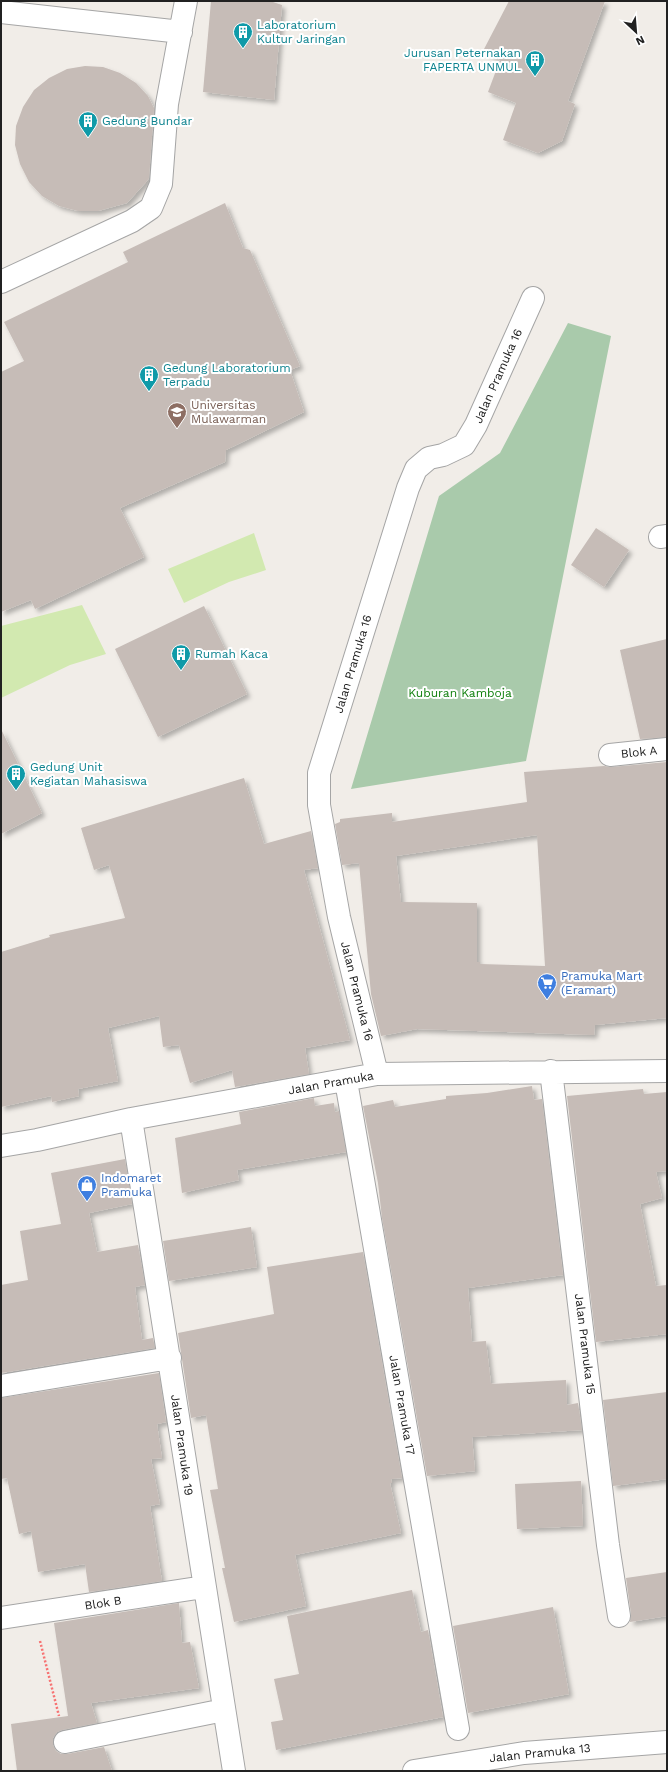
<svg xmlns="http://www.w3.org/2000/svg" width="668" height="1772" viewBox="0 0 668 1772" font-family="'Work Sans',sans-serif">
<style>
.grass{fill:#d2e9b0}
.cemetery{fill:#a9caab}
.building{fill:#c6bcb7;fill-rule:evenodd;filter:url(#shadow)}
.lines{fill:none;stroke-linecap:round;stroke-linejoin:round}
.minor-casing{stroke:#a5a5a5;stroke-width:24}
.path{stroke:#f77373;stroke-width:2.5;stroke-dasharray:2 2;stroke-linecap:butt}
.minor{stroke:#fff;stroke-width:22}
.labels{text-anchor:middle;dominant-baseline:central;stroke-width:4;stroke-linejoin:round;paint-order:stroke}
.culture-label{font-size:12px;fill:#0d838f;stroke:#fff;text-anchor:start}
.street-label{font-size:12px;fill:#212121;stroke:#fff}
.education-label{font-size:12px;fill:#785e54;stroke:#fff;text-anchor:start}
.park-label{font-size:12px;fill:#11800e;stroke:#fff}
.shop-label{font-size:12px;fill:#366cbe;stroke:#fff;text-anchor:start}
</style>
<defs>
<filter id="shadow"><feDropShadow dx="3.5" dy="3.5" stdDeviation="2" flood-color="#0004"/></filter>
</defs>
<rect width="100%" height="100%" fill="#f1ede8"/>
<!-- grass -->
<path class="grass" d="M254 533 266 570 229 582 184 603 168 569Z
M82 605 106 654 70 665 1 698V626Z"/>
<!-- cemetery -->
<path class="cemetery" d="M568 323 611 336 526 761 351 789 439 496 500 453Z"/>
<!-- building -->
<path class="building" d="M211 1H270L282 5 274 100 203 92Z
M509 1H605L568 101 575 104 562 141 538 153 503 140 516 103 488 92 500 60 483 51Z
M85 66 103 67 120 73 136 83 148 96 154 108 149 178 147 181 127 203 98 211H78L59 206 42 196 29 182 20 164 15 145 16 126 23 107 34 90 49 78 67 69Z
M225 203 243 248 250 250 300 366 290 370 304 412 226 450 225 462 120 508 144 557 35 609 31 600 1 612V372L24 361 4 322 128 262 123 252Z
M596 528 629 550 604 587 571 565Z
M204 606 247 694 158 737 115 649Z
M667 639V737L640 739 620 650Z
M1 729 42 813 1 834Z
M667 762V1018L595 1025 594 1035 417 1029 381 1036 371 994 359 863 342 865 335 824 340 822V819L392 813V822L527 802 524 772 604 766 611 767ZM537 835 545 966 480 964V962H477V903L401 902 396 856Z
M244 778 264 844 311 831 318 868 304 870 350 1040 305 1048 309 1074 235 1087 232 1070 190 1083 179 1045 163 1047 159 1016 108 1028 118 1081 78 1089 79 1096 52 1102 51 1096 1 1107V952L50 937 49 935 125 918 109 865 94 870 81 828Z
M532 1086 534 1100 542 1099 563 1275 468 1288 472 1342 486 1341 491 1384 566 1380 567 1405 578 1403 582 1430 472 1437 475 1471 427 1476 382 1218 378 1183 363 1106 393 1100 395 1107 446 1099V1096L487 1093Z
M643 1089 644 1094 667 1092V1171L656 1172 662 1198 640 1204 656 1286 667 1285V1334L596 1342 567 1096Z
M314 1098 315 1106 334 1103 335 1112 339 1111 346 1152 237 1170 239 1180 182 1193 175 1138 241 1124 239 1112Z
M125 1159 132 1204 89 1213 97 1252 138 1245 145 1285 135 1287 142 1340 153 1338 155 1348 1 1373V1285L28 1280 20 1231 61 1224 51 1173Z
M251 1227 257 1267 169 1281 163 1241Z
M363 1252 402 1478 391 1479 392 1483H390L401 1533 295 1555 306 1606 234 1622 222 1568H225L210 1490 218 1489 206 1415 191 1418 178 1333 274 1314 267 1267Z
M159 1373 166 1422 157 1424 162 1458 151 1459 160 1504 150 1506 162 1581 89 1592 85 1564 38 1572 31 1531 19 1534 7 1478 1 1479V1398Z
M667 1392V1479L613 1486 603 1400Z
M581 1481 583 1526 517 1529 515 1484Z
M667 1572V1616L630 1622 631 1614 626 1578Z
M412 1590 421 1632 428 1630 443 1717 276 1750 271 1722 283 1720 274 1679 299 1674 287 1616Z
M179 1603 182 1643 190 1642 199 1688 91 1703 97 1723 62 1730 57 1732 53 1738V1745L56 1751 61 1754H67L104 1747 112 1771H17L11 1724 68 1716 54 1623Z
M553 1607 569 1694 468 1713 453 1626Z"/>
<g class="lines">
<defs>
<path id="minor" d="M1 12 181 32
M1 282 132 221 151 208 161 184 167 104 186 1
M660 537 667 536
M610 755 667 749
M551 1071 608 1545 619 1616
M377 1074 339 917 319 805V773L408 488 416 469 429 458 443 455 464 445 476 425 533 298
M346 1081 458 1729
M131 1119C166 1336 199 1554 234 1771
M1 1146 37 1140 131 1119 377 1074 667 1071
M1 1386 170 1358
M1 1618 204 1587
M65 1742 224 1710
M414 1771 524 1753 667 1742"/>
</defs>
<!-- minor casing -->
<use href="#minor" class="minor-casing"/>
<!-- path -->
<path class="path" d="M40 1641 59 1716"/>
<!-- minor -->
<use href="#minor" class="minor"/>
</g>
<!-- icons -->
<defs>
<symbol id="building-pin" viewBox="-11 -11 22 30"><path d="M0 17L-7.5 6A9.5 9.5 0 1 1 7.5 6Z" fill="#0f9aa8" stroke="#fff"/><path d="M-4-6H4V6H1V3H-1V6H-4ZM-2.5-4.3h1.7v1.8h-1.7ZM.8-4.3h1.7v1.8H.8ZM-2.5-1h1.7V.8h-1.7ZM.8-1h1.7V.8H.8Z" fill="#fff"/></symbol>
<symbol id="university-pin" viewBox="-11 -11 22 30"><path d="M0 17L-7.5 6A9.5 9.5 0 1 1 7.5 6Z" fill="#8d6e63" stroke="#fff"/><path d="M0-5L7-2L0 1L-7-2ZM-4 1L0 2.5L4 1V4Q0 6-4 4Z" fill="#fff"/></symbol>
<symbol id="supermarket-pin" viewBox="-11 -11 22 30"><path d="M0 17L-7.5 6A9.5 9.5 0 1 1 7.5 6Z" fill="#3f7fe0" stroke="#fff"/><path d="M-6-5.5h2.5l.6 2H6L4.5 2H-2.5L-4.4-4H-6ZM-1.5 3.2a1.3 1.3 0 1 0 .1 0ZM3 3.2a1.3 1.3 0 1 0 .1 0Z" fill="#fff"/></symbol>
<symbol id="shop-pin" viewBox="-11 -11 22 30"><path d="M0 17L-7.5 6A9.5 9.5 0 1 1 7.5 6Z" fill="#3f7fe0" stroke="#fff"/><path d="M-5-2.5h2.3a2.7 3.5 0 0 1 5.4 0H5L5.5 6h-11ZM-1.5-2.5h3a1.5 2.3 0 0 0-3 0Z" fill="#fff"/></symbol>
</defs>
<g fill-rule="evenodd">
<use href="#building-pin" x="232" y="21" width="22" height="30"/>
<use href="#building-pin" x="524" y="49" width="22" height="30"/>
<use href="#building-pin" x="77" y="110" width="22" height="30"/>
<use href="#building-pin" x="138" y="364" width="22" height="30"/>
<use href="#university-pin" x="166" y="401" width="22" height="30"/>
<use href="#building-pin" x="170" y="643" width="22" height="30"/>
<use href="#building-pin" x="5" y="763" width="22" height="30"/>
<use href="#supermarket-pin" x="536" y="972" width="22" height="30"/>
<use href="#shop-pin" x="76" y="1174" width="22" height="30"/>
</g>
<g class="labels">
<!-- culture labels -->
<g class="culture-label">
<text x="257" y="25">Laboratorium<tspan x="257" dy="14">Kultur Jaringan</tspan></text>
<text x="521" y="53" text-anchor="end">Jurusan Peternakan<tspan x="521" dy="14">FAPERTA UNMUL</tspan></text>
<text x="102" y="121">Gedung Bundar</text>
<text x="163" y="368">Gedung Laboratorium<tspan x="163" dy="14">Terpadu</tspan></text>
<text x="195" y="654">Rumah Kaca</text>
<text x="30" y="767">Gedung Unit<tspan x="30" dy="14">Kegiatan Mahasiswa</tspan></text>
</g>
<!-- street labels -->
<g class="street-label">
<text transform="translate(498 376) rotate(-66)">Jalan Pramuka 16</text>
<text transform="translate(353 664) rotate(-73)">Jalan Pramuka 16</text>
<text transform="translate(639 752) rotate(-6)">Blok A</text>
<text transform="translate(357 991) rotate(76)">Jalan Pramuka 16</text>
<text transform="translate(331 1083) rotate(-10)">Jalan Pramuka</text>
<text transform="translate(585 1344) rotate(83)">Jalan Pramuka 15</text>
<text transform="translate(402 1405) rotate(80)">Jalan Pramuka 17</text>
<text transform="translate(182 1445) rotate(82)">Jalan Pramuka 19</text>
<text transform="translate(103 1603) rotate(-9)">Blok B</text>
<text transform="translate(540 1753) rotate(-6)">Jalan Pramuka 13</text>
</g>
<!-- education labels -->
<g class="education-label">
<text x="191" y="405">Universitas<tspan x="191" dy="14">Mulawarman</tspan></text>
</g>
<!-- park labels -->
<g class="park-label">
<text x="460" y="693">Kuburan Kamboja</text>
</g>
<!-- shop labels -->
<g class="shop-label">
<text x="561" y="976">Pramuka Mart<tspan x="561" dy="14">(Eramart)</tspan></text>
<text x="101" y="1178">Indomaret<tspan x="101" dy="14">Pramuka</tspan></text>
</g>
</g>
<!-- border -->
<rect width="668" height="1772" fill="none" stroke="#212121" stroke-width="4"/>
<!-- north arrow -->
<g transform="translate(636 32) rotate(154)" stroke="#ffffff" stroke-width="3" paint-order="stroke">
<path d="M0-3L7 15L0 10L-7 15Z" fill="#212121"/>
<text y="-6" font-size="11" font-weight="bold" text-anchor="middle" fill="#212121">N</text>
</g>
</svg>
